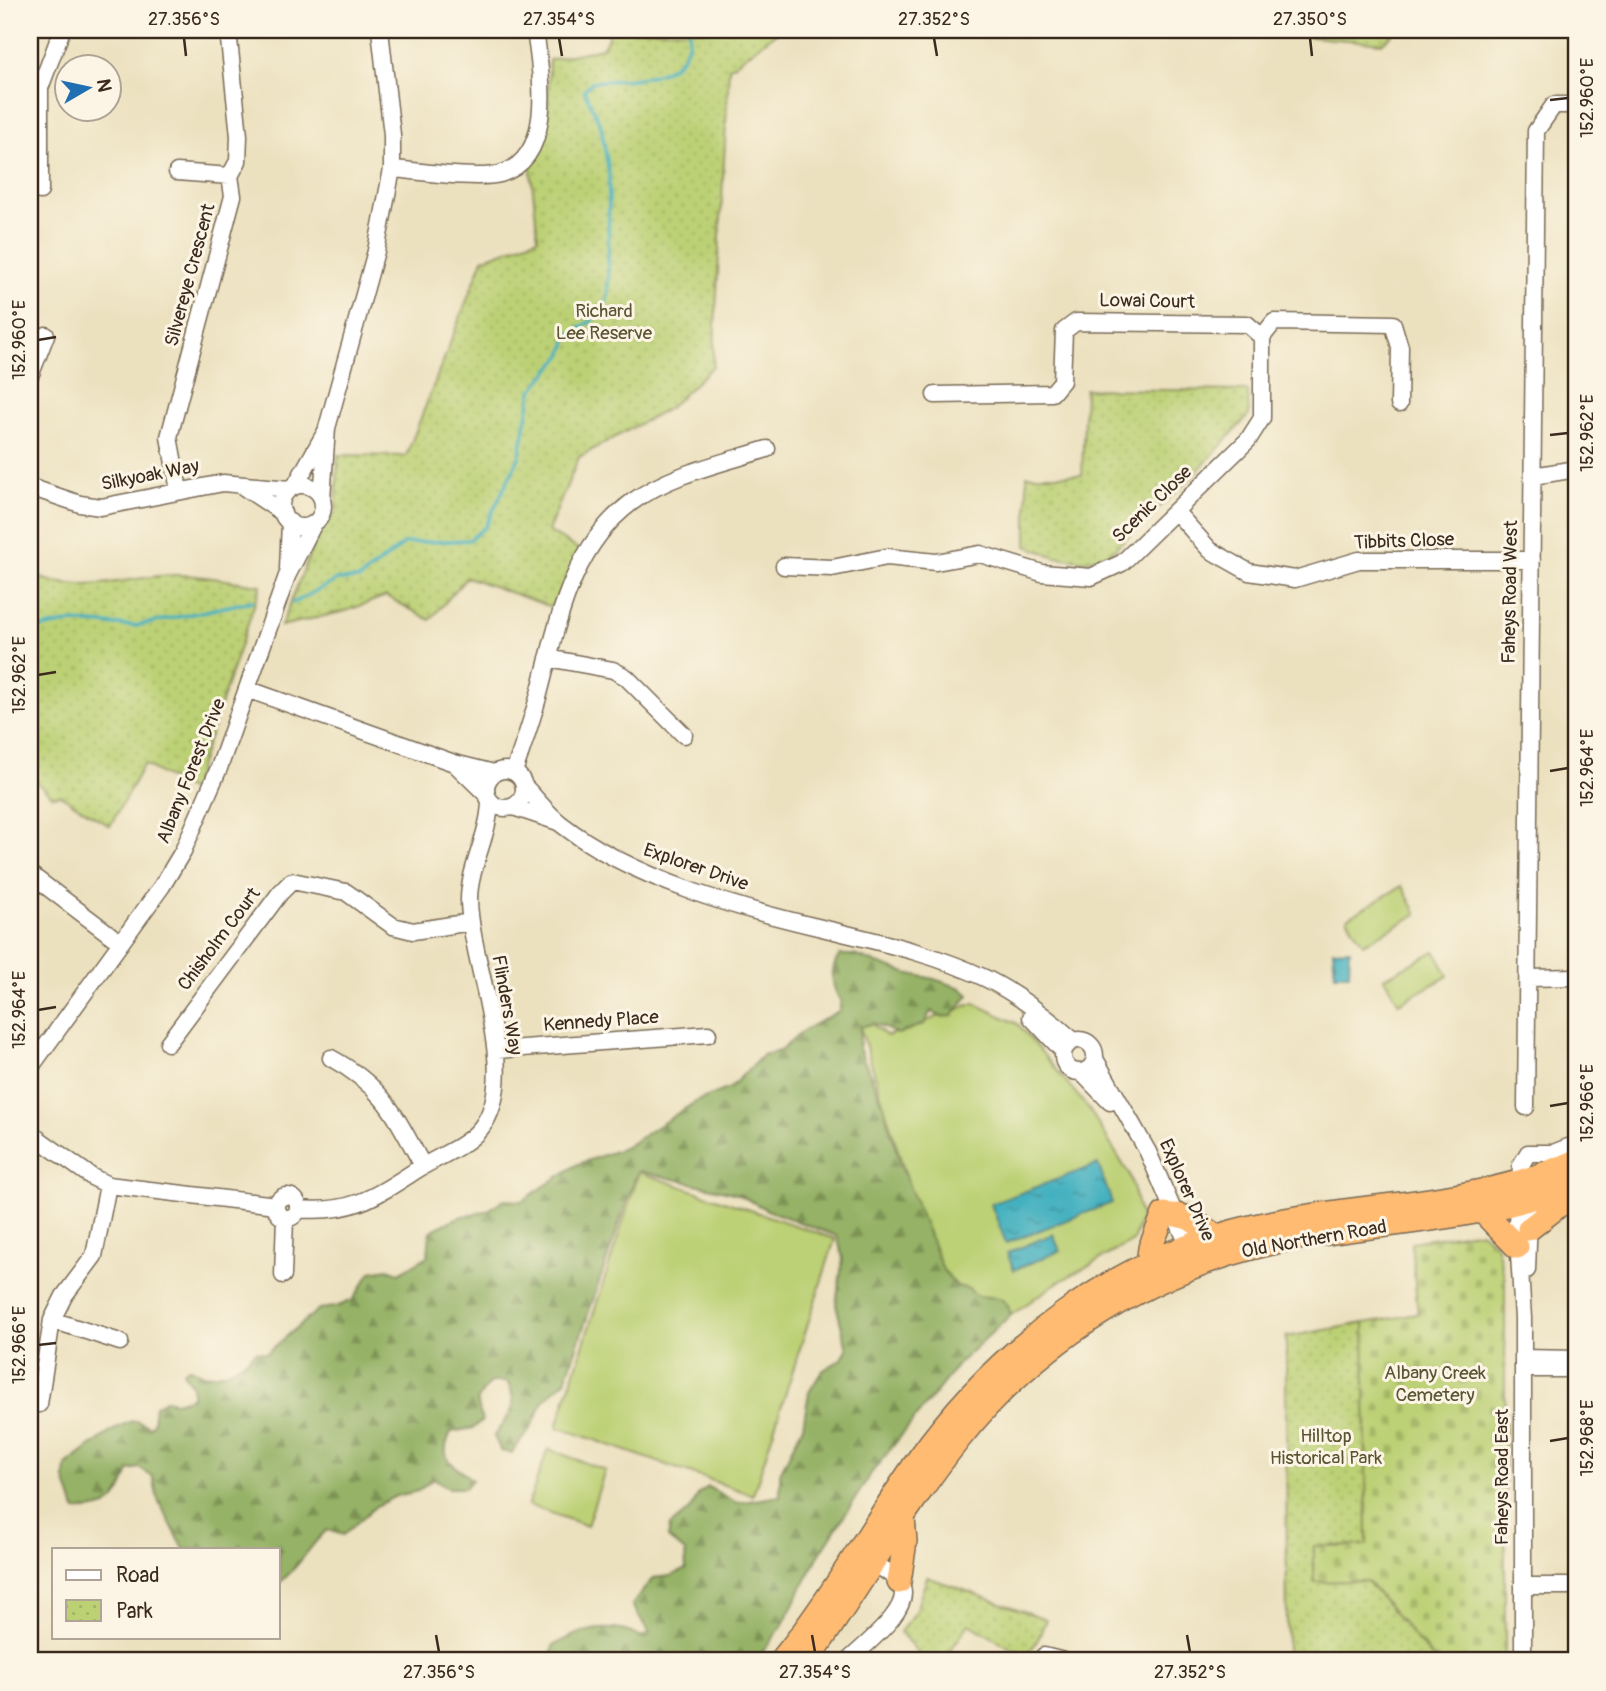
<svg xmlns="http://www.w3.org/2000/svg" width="1606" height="1691" viewBox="0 0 1606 1691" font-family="Pangolin,sans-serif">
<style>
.green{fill:#bcd074;stroke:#7c7d49;stroke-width:2}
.forest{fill:url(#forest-firs);stroke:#686e42;stroke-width:2}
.cemetery{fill:url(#cemetery-stones);stroke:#7c7d49;stroke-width:2}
.park{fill:url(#park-dots);stroke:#7c7d49;stroke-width:2}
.water{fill:url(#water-ripples);stroke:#3e6d6e;stroke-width:2}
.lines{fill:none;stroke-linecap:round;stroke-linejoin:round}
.stream{stroke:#42b0bf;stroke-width:3.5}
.minor-casing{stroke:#796a56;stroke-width:19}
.highway-casing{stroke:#796a56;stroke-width:26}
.minor{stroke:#fff;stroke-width:16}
.highway{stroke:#ffbb71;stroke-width:23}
.ticks{fill:none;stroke:#3b2a1e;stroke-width:2.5}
.labels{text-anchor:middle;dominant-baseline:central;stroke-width:6;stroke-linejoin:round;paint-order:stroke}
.street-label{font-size:19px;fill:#3b2a1e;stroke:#fcf5e5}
.park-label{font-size:19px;fill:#5b5434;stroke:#fcf5e5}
.neatline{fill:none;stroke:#3b2a1e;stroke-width:2.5}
.ticks-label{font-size:18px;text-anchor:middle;fill:#3b2a1e}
</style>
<defs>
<pattern id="forest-firs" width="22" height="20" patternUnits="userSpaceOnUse" patternTransform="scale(1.75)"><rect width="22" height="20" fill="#95b266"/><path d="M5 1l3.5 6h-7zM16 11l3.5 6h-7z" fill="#7b9153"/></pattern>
<pattern id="cemetery-stones" width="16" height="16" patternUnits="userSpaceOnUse" patternTransform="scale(1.75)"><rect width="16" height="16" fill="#bcd074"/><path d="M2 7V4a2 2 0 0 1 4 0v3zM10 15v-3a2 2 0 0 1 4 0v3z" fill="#a2b364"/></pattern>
<pattern id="park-dots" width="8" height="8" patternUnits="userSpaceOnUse" patternTransform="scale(1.75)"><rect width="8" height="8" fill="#bcd074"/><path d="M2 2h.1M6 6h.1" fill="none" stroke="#a2b364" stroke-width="1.8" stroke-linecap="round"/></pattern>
<pattern id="water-ripples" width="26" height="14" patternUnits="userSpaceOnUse" patternTransform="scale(1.75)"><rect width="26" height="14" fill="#42b0bf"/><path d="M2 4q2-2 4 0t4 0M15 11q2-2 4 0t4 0" fill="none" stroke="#388f9b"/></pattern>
</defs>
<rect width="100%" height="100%" fill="#fcf5e5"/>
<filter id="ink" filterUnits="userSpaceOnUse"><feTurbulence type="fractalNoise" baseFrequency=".0143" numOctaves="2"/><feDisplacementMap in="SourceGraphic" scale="14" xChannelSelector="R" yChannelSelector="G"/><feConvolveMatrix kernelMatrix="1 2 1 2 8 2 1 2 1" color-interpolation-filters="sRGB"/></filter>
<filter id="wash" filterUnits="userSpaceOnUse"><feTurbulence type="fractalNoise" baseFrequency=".00686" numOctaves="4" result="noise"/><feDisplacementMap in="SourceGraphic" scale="28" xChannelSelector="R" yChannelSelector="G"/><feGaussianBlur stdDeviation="1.57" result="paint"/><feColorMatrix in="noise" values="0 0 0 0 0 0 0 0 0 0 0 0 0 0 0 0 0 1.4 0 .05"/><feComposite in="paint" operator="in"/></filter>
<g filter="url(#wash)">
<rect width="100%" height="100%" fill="#ece1bf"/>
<!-- green -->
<path class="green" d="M1402 886 1417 914 1363 944 1347 918Z
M1435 951 1448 976 1399 1003 1384 978Z
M974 1003 1018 1024 1089 1109 1130 1176 1141 1218 1133 1241 1055 1284 960 1351 855 1011 887 1036Z
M639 1172 835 1239 753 1495 557 1427Z
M548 1449 605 1470 587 1526 528 1505Z"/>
<!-- forest -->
<path class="forest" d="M840 955H854L906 973 934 979 961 988 969 995 952 1016 941 1017 931 1011 924 1024 898 1034 873 1023 861 1027 859 1049 882 1101 901 1166 943 1270 957 1286 969 1289 977 1296 1000 1298 1008 1305 1011 1315 961 1361 872 1472 818 1557 782 1626 756 1661H550L553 1646C579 1629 613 1622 640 1637L650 1634 632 1605 653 1578 670 1576 686 1569 685 1552 668 1538 670 1526 691 1509 699 1493 708 1487 737 1503 780 1496V1473L803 1426 809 1392 822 1371 842 1359 847 1349 836 1304 843 1258 837 1236 767 1210 738 1194 640 1171 636 1175 565 1381 544 1400 532 1426 512 1453 501 1451 494 1436C508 1416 521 1407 507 1382H490L477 1400 482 1421 473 1428 451 1432C436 1463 456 1464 472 1480L465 1488H448L434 1478 418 1491 396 1496 376 1506 343 1535 327 1530C307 1548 300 1567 278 1584V1549H184L158 1500 153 1477 139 1468 129 1470C119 1502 109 1512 75 1510L65 1479 66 1465C80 1455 119 1422 134 1421 140 1420 145 1425 150 1427L153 1423 155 1406 165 1400 176 1402 192 1397V1386L183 1372 187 1368C195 1368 196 1372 203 1374 221 1378 244 1364 256 1351L267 1353 319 1309 336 1307 353 1300 371 1272 388 1269 399 1273 428 1256 430 1233 434 1229 459 1217 487 1211 503 1200 522 1201 578 1164 624 1148 697 1101 730 1088 763 1055 780 1051 804 1030 839 1011 841 1001C831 987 829 969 840 955Z"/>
<!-- cemetery -->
<path class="cemetery" d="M1481 1231 1496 1244 1505 1279V1661H1435L1367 1581 1314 1582V1546L1367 1545 1364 1323 1418 1314 1411 1242Z"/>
<!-- park -->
<path class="park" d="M607 30H780L729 68 713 366 669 408 579 457 548 531 581 551 551 607 467 577 430 620 386 596 346 611 281 626 316 539 336 511 338 455 406 456 483 259 538 238 530 162 548 111 549 60 602 48 608 38Z
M1283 30H1397L1383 43 1312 37Z
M1085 389 1248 391 1249 415 1193 476 1109 554 1086 561 1056 557 1027 546V475H1082Z
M30 574C84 597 121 577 174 575 202 574 233 582 261 585L191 791 144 764 110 826 60 795 53 796 30 777Z
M1364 1323 1367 1545 1314 1546V1582L1367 1581 1435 1661H1287L1286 1337Z
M927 1577 1046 1619C1041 1632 1036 1650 1023 1655L969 1624 943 1661H925L900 1632 915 1613Z"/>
<!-- water -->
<path class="water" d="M1350 949 1349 974H1335L1333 950Z
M1098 1164 1112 1203 1006 1243 991 1204Z
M1053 1234 1060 1251 1014 1270 1007 1253Z"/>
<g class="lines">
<!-- stream -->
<path class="stream" d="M293 603 337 580 359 579 405 543 469 540 485 527 519 458 532 391 562 355 570 334C587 325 602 316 608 296L609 173 601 126 584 90 592 82C628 79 692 82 689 30
M30 635 41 628 73 622 135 626 253 601"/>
</g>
</g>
<g filter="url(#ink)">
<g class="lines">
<defs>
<path id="minor" d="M392 169C419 171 475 180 500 174 556 158 541 73 535 30
M177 172 230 176
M40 191V88L62 30
M1262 337 1274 322 1393 324 1400 347 1399 404
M30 376 46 335
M1533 476 1576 469
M281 506a21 21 0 1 1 42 0a21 21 0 1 1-42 0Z
M242 486 283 513
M295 486 325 433
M30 487 80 504 101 507 223 483 290 489
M179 490 169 437 233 196 230 176 238 161 239 136 228 30
M322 499 327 428 376 251 392 169V135L380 30
M1176 512 1210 550 1249 572 1295 579 1359 560H1532
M784 566 832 568 887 557 936 562 980 554 1042 573 1091 577 1122 563 1248 440 1262 418V337L1247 324 1076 322 1064 331 1062 381 1052 393 935 395
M288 569 290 522
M548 658 613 670 626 677 684 735
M247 689 454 763 494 773
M454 763 486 794
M486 789a19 19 0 1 1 38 0a19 19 0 1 1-38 0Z
M514 772C523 745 533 718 540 690 558 622 571 547 632 502 670 474 723 463 767 449
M524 786C536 798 547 813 561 824 632 879 739 909 826 929 880 942 936 954 987 979 1019 995 1047 1017 1074 1041
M513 807 558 822
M30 874 121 943
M1529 978 1576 977
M1031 1017 1063 1051
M1063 1056a16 16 0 1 1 32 0a16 16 0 1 1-32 0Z
M168 1043 280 893 292 881 346 892 393 926 413 931 471 922
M497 1050 708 1034
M331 1058C384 1087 395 1115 423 1166
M1095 1059 1148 1152 1192 1254
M30 1068 162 886 183 851 219 768 287 576 314 523
M1082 1073 1110 1102
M1526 1107 1536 131 1554 105H1576
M30 1133 92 1177 108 1185 276 1205
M276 1207a11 11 0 1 1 22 0a11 11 0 1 1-22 0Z
M298 1209C350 1214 373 1198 415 1171 436 1157 465 1148 481 1128 522 1076 470 963 469 900 469 867 489 836 490 802
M1527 1270 1530 1191
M283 1275 285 1218
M52 1320 120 1342
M1523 1358 1576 1359
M1523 1369H1563
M39 1404 52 1320 64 1296 94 1256 108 1185
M1524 1586H1576
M848 1661C863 1646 916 1607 900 1584 892 1572 876 1565 865 1558
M1040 1661 1044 1656 1064 1661
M1523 1661V1318L1517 1222 1521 1165 1528 1153H1553L1576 1144"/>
<path id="highway" d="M1482 1211 1517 1247
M1176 1215 1189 1218 1217 1237
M1529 1229 1567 1199 1573 1189
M1148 1264 1150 1248 1164 1214
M899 1582 905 1541 903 1519
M781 1661C832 1598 872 1526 918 1460 999 1346 1118 1258 1255 1226 1361 1202 1476 1207 1576 1161
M807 1661C859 1589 903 1509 959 1439 1039 1339 1151 1269 1276 1242 1376 1221 1482 1223 1576 1182"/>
</defs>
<!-- minor casing -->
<use href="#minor" class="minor-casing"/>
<!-- highway casing -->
<use href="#highway" class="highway-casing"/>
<!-- minor -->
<use href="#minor" class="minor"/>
<!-- highway -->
<use href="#highway" class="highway"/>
</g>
</g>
<!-- ticks -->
<path class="ticks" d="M184 38 186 56M559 38 562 56M934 38 937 56M1310 38 1312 56M1550 100 1568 98M38 340 56 337M1550 435 1568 433M38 675 56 672M1550 771 1568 768M38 1010 56 1007M1550 1106 1568 1103M38 1345 56 1343M1550 1441 1568 1438M436 1635 439 1652M812 1635 815 1652M1187 1635 1190 1652"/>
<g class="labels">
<!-- street labels -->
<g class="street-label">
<text transform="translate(190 275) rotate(-75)">Silvereye Crescent</text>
<text transform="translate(1147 301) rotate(1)">Lowai Court</text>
<text transform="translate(150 475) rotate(-11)">Silkyoak Way</text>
<text transform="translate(1152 504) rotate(-44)">Scenic Close</text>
<text transform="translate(1404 541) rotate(-2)">Tibbits Close</text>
<text transform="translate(1510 592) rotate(-89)">Faheys Road West</text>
<text transform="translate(191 771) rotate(-68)">Albany Forest Drive</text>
<text transform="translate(696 867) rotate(19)">Explorer Drive</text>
<text transform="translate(219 939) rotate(-53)">Chisholm Court</text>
<text transform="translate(507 1005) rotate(80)">Flinders Way</text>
<text transform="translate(601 1021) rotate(-4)">Kennedy Place</text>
<text transform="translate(1187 1190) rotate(66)">Explorer Drive</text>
<text transform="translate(1314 1239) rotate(-10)">Old Northern Road</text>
<text transform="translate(1502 1477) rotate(-90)">Faheys Road East</text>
</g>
<!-- park labels -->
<g class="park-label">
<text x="604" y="311">Richard<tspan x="604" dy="22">Lee Reserve</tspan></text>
<text x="1435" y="1373">Albany Creek<tspan x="1435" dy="22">Cemetery</tspan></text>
<text x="1326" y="1436">Hilltop<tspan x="1326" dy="22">Historical Park</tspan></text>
</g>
</g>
<!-- margin -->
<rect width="1606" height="1691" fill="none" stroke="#fcf5e5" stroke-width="77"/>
<!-- legend -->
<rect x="52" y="1548" width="228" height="91" fill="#fcf5e5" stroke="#afa495" stroke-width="2"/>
<rect x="66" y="1570" width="35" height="10" fill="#ffffff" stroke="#afa495" stroke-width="2"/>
<text x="116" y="1582" font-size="21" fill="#3b2a1e">Road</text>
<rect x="66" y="1600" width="35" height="21" fill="url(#park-dots)" stroke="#afa495" stroke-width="2"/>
<text x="116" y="1618" font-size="21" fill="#3b2a1e">Park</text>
<!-- north arrow -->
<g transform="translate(88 88) rotate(81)"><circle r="33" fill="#fcf5e5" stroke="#afa495" stroke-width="2"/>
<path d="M0-5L12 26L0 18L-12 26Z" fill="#1f6fb2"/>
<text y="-10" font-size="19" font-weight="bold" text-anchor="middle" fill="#3b2a1e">N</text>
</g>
<rect x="38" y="38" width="1530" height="1614" class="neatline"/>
<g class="ticks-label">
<text x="184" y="25">27.356°S</text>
<text x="559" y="25">27.354°S</text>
<text x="934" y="25">27.352°S</text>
<text x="1310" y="25">27.350°S</text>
<text transform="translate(1587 98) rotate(-90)" y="6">152.960°E</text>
<text transform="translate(19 340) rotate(-90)" y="6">152.960°E</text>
<text transform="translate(1587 433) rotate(-90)" y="6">152.962°E</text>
<text transform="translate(19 675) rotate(-90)" y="6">152.962°E</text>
<text transform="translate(1587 768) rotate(-90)" y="6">152.964°E</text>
<text transform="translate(19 1010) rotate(-90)" y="6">152.964°E</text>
<text transform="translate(1587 1103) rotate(-90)" y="6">152.966°E</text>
<text transform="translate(19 1345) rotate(-90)" y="6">152.966°E</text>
<text transform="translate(1587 1438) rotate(-90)" y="6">152.968°E</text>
<text x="439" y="1678">27.356°S</text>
<text x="815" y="1678">27.354°S</text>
<text x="1190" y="1678">27.352°S</text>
</g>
</svg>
